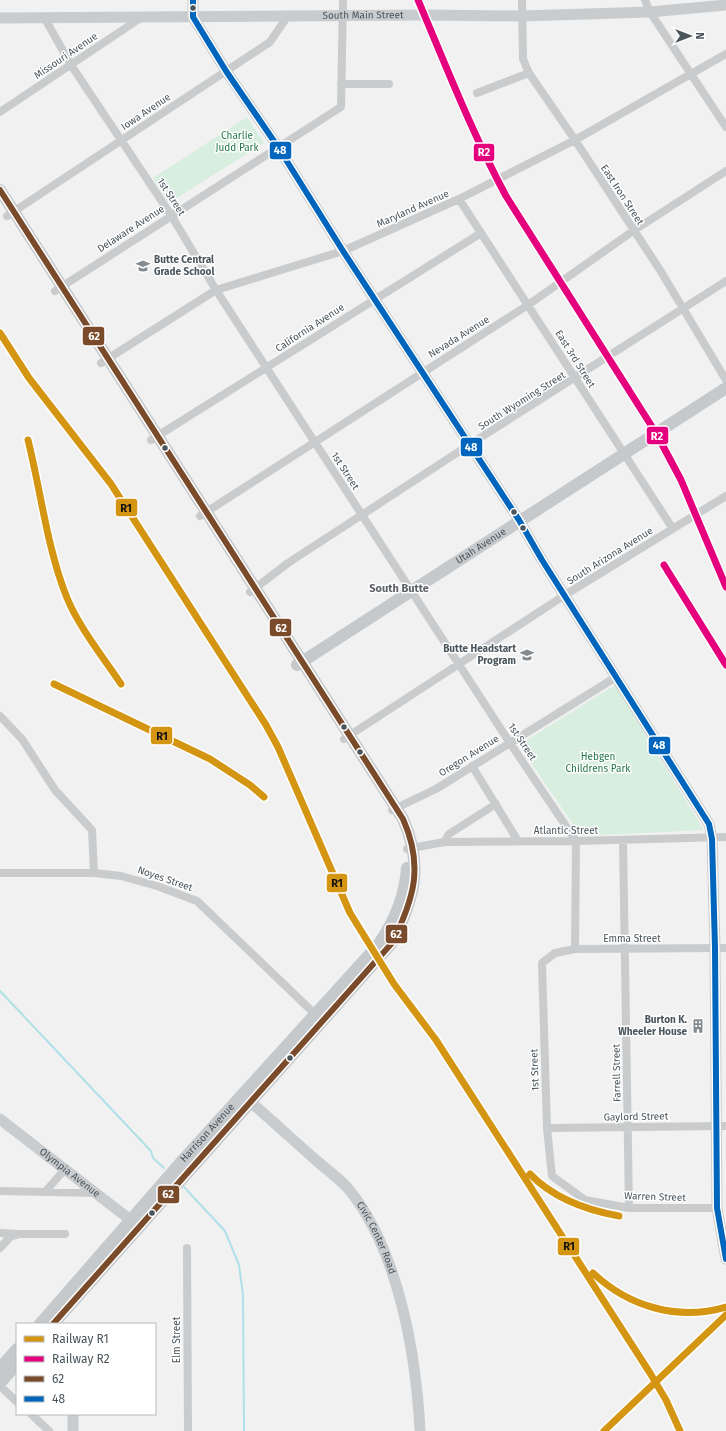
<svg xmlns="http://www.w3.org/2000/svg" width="726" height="1431" viewBox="0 0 726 1431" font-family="'Fira Sans',sans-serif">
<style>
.green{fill:#d8eede}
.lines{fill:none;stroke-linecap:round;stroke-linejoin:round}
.stream{stroke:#b0e0e7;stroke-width:2}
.street{stroke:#c9cbcc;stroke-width:8}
.secondary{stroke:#c9ccce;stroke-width:11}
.primary{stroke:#c6c9cc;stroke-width:12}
.bus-1-casing{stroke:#fff;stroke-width:9}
.bus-2-casing{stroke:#fff;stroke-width:9}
.bus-1{stroke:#7a4b2a;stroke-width:6}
.bus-2{stroke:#0065bd;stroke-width:6}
.rail-1-casing{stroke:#fff;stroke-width:10}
.rail-2-casing{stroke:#fff;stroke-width:10}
.rail-1{stroke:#d49612;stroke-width:7}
.rail-2{stroke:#e5007d;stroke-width:7}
.bus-dot{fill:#49545b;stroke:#fff;stroke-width:1.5}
.labels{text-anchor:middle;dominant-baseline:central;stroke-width:3;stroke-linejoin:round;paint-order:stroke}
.street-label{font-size:10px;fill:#49545b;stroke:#fff}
.park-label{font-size:10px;fill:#217645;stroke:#fff}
.poi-label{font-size:10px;font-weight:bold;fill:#49545b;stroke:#fff;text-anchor:end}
.neighbourhood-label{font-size:11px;font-weight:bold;fill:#5d6064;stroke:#fff}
.line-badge{stroke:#fff;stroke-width:1.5}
.badge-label{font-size:11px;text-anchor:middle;font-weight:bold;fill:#fff}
.pale-badge-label{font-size:11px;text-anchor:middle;font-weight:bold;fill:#111}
</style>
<rect width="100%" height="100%" fill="#f1f1f1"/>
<!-- green -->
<path class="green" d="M247 117 264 143 169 203 153 178Z
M615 685 704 830 581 836 519 745Z"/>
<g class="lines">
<!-- stream -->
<path class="stream" d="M0 991 151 1151 153 1158 164 1168
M184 1187 225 1231 239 1265 243 1295 244 1431"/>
<!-- street -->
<path class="street" d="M522 0 523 59 529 73 575 140 660 270 726 380
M645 0 650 12 726 127
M44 17 71 65 171 215 216 290 510 743 576 841 575 949
M341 84H389
M477 93 529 73
M0 112 142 17
M459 199 673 529
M7 216 270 42 287 17
M55 291 341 107 343 0
M101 363 216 290 343 251 459 199 575 140 726 54
M151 440 481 233
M200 516 528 305 633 231 726 171
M250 592 288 563 469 445 726 281
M0 716 22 739 55 790 92 830 94 873
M344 739 565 595 726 496
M472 766 518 841
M392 810 436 789 616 677
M623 841 629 1208
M444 842 449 834 496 804
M407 849 444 842 576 841 726 837
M0 873H94L121 876 157 886 197 901 318 1017
M547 1128 726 1126
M0 1191 97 1193
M45 1192 65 1169
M717 1208H629L585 1200 552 1176 547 1128 542 963 555 953 575 949 726 948
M0 1233 18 1234
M0 1248 10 1237 19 1234H65
M187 1248 188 1431
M0 1386 17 1402
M31 1414 49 1431"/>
<!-- secondary -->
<g class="secondary">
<path d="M193 0V17L226 71 278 147 343 251 519 520 542 560 709 824 712 839 715 948 717 1208 726 1259"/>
<path id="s1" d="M0 18 424 15 522 16 650 12 726 5"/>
<path id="s2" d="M245 1097C269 1118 293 1140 317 1161 328 1171 342 1180 351 1192 399 1254 416 1354 420 1431"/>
<path id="s3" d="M0 1119 137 1225"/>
<path d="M73 1414V1431"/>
</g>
<!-- primary -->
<g class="primary">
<path d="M0 190 403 819C424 866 414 899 392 943L53 1324"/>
<path id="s4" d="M297 665 726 388"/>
<path id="s5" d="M40 1324 182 1161 378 945C395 921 405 897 407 868"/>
<path d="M0 1368 17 1349"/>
<path d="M0 1383 17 1364"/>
</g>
<defs>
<path id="bus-1" d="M0 190 403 819C424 866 414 899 392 943L53 1324"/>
<path id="bus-2" d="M193 0V17L226 71 278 147 343 251 519 520 542 560 709 824 712 839 715 948 717 1208 726 1259"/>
</defs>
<!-- bus-1 casing -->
<use href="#bus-1" class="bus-1-casing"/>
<!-- bus-2 casing -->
<use href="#bus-2" class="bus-2-casing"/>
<!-- bus-1 -->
<use href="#bus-1" class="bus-1"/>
<!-- bus-2 -->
<use href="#bus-2" class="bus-2"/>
<defs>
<path id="rail-1" d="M0 333 29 378 111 484 266 725 278 747 350 913 394 984 436 1040 650 1373 666 1400 680 1431
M28 440C41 492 47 548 67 598 79 627 103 657 121 684
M54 684 210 759 250 785 264 797
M530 1174C554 1199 586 1210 619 1216
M593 1273C629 1307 678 1321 726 1307
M604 1431 726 1315"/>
<path id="rail-2" d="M418 0C446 66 472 133 506 196L656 433 681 480 726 587
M664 565 726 665"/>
</defs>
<!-- rail-1 casing -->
<use href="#rail-1" class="rail-1-casing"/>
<!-- rail-2 casing -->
<use href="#rail-2" class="rail-2-casing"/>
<!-- rail-1 -->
<use href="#rail-1" class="rail-1"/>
<!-- rail-2 -->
<use href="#rail-2" class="rail-2"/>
</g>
<!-- icons -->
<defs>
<symbol id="school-bare" viewBox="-9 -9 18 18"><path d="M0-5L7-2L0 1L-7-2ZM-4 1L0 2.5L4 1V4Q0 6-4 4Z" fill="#848b90" stroke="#fff" stroke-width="2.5" paint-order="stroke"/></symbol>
<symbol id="building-bare" viewBox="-9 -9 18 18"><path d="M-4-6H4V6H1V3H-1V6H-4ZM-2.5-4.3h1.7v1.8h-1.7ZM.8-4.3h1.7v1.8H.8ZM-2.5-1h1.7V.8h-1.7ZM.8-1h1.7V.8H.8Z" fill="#848b90" stroke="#fff" stroke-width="2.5" paint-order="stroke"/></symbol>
</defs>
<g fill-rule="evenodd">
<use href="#school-bare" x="133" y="256" width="20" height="20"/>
<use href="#school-bare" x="517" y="645" width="20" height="20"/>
<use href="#building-bare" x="688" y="1016" width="20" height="20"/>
</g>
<!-- markers -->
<g class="bus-dot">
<circle cx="193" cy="8" r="3.5"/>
<circle cx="165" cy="448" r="3.5"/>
<circle cx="514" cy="512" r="3.5"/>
<circle cx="523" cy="528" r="3.5"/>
<circle cx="344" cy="727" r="3.5"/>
<circle cx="360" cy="752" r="3.5"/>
<circle cx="290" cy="1058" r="3.5"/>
<circle cx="152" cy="1213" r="3.5"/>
</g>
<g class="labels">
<!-- street labels -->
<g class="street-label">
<text stroke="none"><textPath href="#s1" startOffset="363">South Main Street</textPath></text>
<text transform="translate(66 56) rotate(-34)">Missouri Avenue</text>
<text transform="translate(146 112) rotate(-34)">Iowa Avenue</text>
<text transform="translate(622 195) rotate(57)">East Iron Street</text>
<text transform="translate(171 197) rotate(57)">1st Street</text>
<text transform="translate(413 209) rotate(-24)">Maryland Avenue</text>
<text transform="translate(131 229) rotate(-33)">Delaware Avenue</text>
<text transform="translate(310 328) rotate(-33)">California Avenue</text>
<text transform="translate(459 337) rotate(-32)">Nevada Avenue</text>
<text transform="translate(575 359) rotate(58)">East 3rd Street</text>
<text transform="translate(522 401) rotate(-32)">South Wyoming Street</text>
<text transform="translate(345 471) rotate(57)">1st Street</text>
<text stroke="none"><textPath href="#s4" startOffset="219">Utah Avenue</textPath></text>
<text transform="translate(610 556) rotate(-32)">South Arizona Avenue</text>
<text transform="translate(522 742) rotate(56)">1st Street</text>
<text transform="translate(469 756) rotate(-32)">Oregon Avenue</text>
<text x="566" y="831">Atlantic Street</text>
<text transform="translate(165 879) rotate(19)">Noyes Street</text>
<text x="632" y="939">Emma Street</text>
<text transform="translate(535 1070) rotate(-92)">1st Street</text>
<text transform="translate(617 1073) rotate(-91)">Farrell Street</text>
<text transform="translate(636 1117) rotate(-1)">Gaylord Street</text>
<text stroke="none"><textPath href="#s5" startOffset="254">Harrison Avenue</textPath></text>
<text stroke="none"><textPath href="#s3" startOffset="88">Olympia Avenue</textPath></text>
<text transform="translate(655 1197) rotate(2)">Warren Street</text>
<text stroke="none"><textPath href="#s2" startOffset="195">Civic Center Road</textPath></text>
<text transform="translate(177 1340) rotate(-90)">Elm Street</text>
</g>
<!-- park labels -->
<g class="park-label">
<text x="237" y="136">Charlie<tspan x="237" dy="12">Judd Park</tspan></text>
<text x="598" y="757">Hebgen<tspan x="598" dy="12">Childrens Park</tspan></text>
</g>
<!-- poi labels -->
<g class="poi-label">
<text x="154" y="260" text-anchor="start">Butte Central<tspan x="154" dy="12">Grade School</tspan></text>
<text x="516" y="649">Butte Headstart<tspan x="516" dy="12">Program</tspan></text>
<text x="687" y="1020">Burton K.<tspan x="687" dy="12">Wheeler House</tspan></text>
</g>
<!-- neighbourhood labels -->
<g class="neighbourhood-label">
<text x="399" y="588">South Butte</text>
</g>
</g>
<g class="line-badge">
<rect x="269" y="141" width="23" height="19" rx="4" fill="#0065bd"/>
<rect x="473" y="143" width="22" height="19" rx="4" fill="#e5007d"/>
<rect x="82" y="326" width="23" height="20" rx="4" fill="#7a4b2a"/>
<rect x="646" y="426" width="23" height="19" rx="4" fill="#e5007d"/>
<rect x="460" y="437" width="23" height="20" rx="4" fill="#0065bd"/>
<rect x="115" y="498" width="23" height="19" rx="4" fill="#d49612"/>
<rect x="269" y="618" width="23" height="19" rx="4" fill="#7a4b2a"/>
<rect x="150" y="726" width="23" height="19" rx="4" fill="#d49612"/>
<rect x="648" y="736" width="23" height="19" rx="4" fill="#0065bd"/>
<rect x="326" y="873" width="22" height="20" rx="4" fill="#d49612"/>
<rect x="385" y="924" width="23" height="20" rx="4" fill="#7a4b2a"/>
<rect x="157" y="1185" width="23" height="19" rx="4" fill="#7a4b2a"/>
<rect x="557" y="1237" width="23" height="19" rx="4" fill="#d49612"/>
</g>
<g class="badge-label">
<text x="280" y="154">48</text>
<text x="484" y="156">R2</text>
<text x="94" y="340">62</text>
<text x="657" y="440">R2</text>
<text x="471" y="451">48</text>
<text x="281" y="632">62</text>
<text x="659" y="749">48</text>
<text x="396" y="938">62</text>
<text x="168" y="1198">62</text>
</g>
<g class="pale-badge-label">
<text x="126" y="512">R1</text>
<text x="162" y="740">R1</text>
<text x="337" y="887">R1</text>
<text x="569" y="1250">R1</text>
</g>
<!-- legend -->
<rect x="16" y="1323" width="140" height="92" fill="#ffffff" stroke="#b6bbbd"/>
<rect x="24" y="1336" width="20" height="6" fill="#d49612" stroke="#b6bbbd"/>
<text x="52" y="1343" font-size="12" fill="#49545b">Railway R1</text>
<rect x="24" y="1356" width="20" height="6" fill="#e5007d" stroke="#b6bbbd"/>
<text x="52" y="1363" font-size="12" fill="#49545b">Railway R2</text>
<rect x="24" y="1376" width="20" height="6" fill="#7a4b2a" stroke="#b6bbbd"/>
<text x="52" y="1383" font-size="12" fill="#49545b">62</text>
<rect x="24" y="1396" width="20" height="6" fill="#0065bd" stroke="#b6bbbd"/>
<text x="52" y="1403" font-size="12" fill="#49545b">48</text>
<!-- north arrow -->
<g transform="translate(690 36) rotate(90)" stroke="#ffffff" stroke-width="3" paint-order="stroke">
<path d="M0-3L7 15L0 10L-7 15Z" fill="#49545b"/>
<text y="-6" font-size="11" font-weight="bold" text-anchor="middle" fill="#49545b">N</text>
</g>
</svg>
